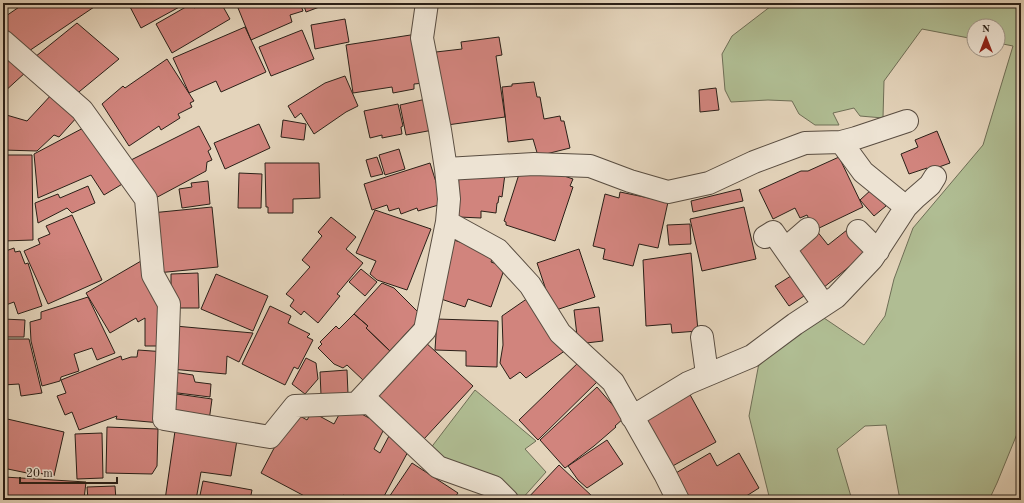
<svg xmlns="http://www.w3.org/2000/svg" width="1024" height="503" viewBox="0 0 1024 503" font-family="'Old Standard TT',serif">
<style>
.green{fill:#b0bd93;stroke:#6e6e56}
.building{fill:#d1847d;stroke:#2b2018}
.lines{fill:none;stroke-linecap:round;stroke-linejoin:round}
.minor-casing{stroke:#594d41;stroke-width:24}
.minor{stroke:#ede3d3;stroke-width:22}
</style>
<rect width="100%" height="100%" fill="#e4d4bb"/>
<filter id="stains"><feTurbulence type="fractalNoise" baseFrequency=".005" numOctaves="4"/><feColorMatrix values="0 0 0 0 .2 0 0 0 0 .09 0 0 0 0 .02 0 0 0 .5 -.17"/></filter>
<radialGradient id="worn" r=".72"><stop offset=".6" stop-color="#630" stop-opacity="0"/><stop offset="1" stop-color="#630" stop-opacity=".3"/></radialGradient>
<!-- green -->
<path class="green" d="M775 3H1021V427L1017 434 997 483 989 500H900L886 425 865 426 837 449 852 500H770L749 416 759 363 788 337 824 318 864 345 885 316 894 279 913 228 983 145 1013 46 998 43V26H974V39L922 29 884 81 883 118 860 116 854 108 833 113 839 125H815L799 114 792 101 768 100 731 102 725 90 722 54 732 36Z
M475 390 536 441 525 449 546 472 521 500H520L487 478 447 465 430 449Z"/>
<!-- building -->
<path class="building" d="M25 3H100L23 55 3 26V18Z
M128 3H182L183 5 141 28Z
M203 3H221L230 19 172 53 156 24 191 4 194 8Z
M236 3H300L303 11 290 15 292 22 251 40Z
M303 3H338L330 6V3L306 12Z
M345 19 349 42 315 49 311 25Z
M77 23 119 59 74 96 30 61Z
M245 27 266 72 221 92 216 81 189 93 173 58Z
M302 30 314 59 271 76 259 47Z
M417 34 424 83 414 84V89L393 93 392 87 353 93 346 45Z
M499 37 502 55 496 56 505 117 447 125 436 52 462 49 461 42Z
M3 49 26 72 3 93Z
M167 59 194 101 190 103 192 107 178 114 180 118 161 130 159 126 129 146 102 104 123 86 125 88Z
M345 76 358 106 346 112 314 134 301 113 295 118 288 106 325 83Z
M534 82 537 97H540L544 119 560 116 561 121H564L570 148 538 156 533 139 508 142 502 87 512 86V84Z
M716 88 719 110 700 112 699 90Z
M53 93 78 116 59 137 54 135 37 151 3 150V114L27 121Z
M426 99 433 130 406 135 400 105Z
M398 104 403 126 401 127 402 134 382 138V135L370 138 364 111Z
M283 120 306 124 304 140 281 137Z
M259 124 270 148 225 169 214 143Z
M87 126 124 183 104 195 91 175 38 198 34 154Z
M199 126 211 149 208 151 212 160 207 162 206 171 150 201 125 163Z
M937 131 950 163 928 171 927 168 909 174 901 154 918 147 915 140Z
M399 149 405 169 385 175 379 155Z
M3 155H32L33 240 3 241Z
M377 157 383 174 371 177 366 160Z
M839 157 863 207 815 230 807 215 800 218 795 208 773 219 759 190 801 171H808Z
M265 163H319L320 198 293 199V213H268V207H266Z
M430 163 441 198 442 204 418 211 417 208 401 214 399 208 389 211 387 205 372 210 364 184Z
M538 167 573 179 570 186 573 187 555 241 506 225V222L504 221 520 171Z
M459 171 505 174 502 197 499 196 498 203H497L496 213 481 211V218L459 217V216L454 215 458 201Z
M239 173 262 174 261 208H238Z
M208 181 210 204 182 208 179 189 192 187 191 183Z
M88 186 95 203 72 213 67 208 38 223 35 203 58 194 60 198Z
M740 189 743 201 693 212 691 201Z
M872 189 886 206 874 216 860 200Z
M620 192 668 202 658 248 639 244 633 266 603 259 605 249 593 246 605 194 619 198Z
M212 207 218 267 157 273 151 213Z
M744 207 756 259 702 271 690 219Z
M375 210 431 229 407 290 377 280 370 274 376 261 356 253Z
M72 215 102 280 48 304 24 251 40 244 38 239 50 234 46 226Z
M331 217 356 237 346 249 363 263 337 294 340 296 318 323 304 311 301 315 290 306 294 300 286 294 310 267 302 260 322 236 318 232Z
M690 224 691 244 669 245 667 225Z
M816 230 828 245 847 230 866 253 823 288 792 250Z
M454 240 494 254 491 262 505 267 491 307 468 299 465 307 435 297Z
M14 248 15 252 20 251 25 264 28 263 42 306 18 314 14 302 3 306V252Z
M579 249 595 297 553 311 537 263Z
M691 253 698 331 672 333 671 324 646 326 643 260Z
M141 261 165 303 164 346H145V318L138 322 136 318 110 333 86 293Z
M361 269 377 282 365 296 349 282Z
M198 273 199 308H171V274Z
M216 274 268 296 253 331 201 309Z
M794 274 807 294 789 306 775 286Z
M382 283 394 288 422 316 390 351 366 328 368 326 354 314Z
M88 297 115 353 97 360 92 348 74 354 79 371 61 377 60 381 42 386 31 341 30 322 41 319V312Z
M528 298 566 350 526 378 520 372 510 379 500 363 503 345 502 316Z
M270 306 291 316 288 323 310 334 307 337 313 340 298 369 294 367 285 385 242 364Z
M599 307 603 341 578 344 574 310Z
M354 314 368 326 366 328 392 353 364 381 347 365 343 368 334 364 318 348 322 344 320 342 336 326 339 329Z
M3 319 25 320 24 337H3Z
M437 319 498 321 497 367 466 366V351L435 350Z
M175 326 253 333 239 362 227 356 226 374 171 369Z
M3 339H29L42 393 21 396 19 384 3 385Z
M424 341 473 386 424 439 375 395Z
M138 350 166 352 161 423 116 419 117 416 79 430 72 412 65 415 57 396 66 393 61 380 121 356 122 360 131 357H137Z
M306 358 316 363 318 379 305 394 292 384Z
M581 360 600 379 538 440 519 420Z
M347 370 348 394 321 395 320 372Z
M173 372 193 375 195 382 211 384 210 397 170 392Z
M597 387 624 418 615 426 616 427 594 446 565 468 540 440Z
M688 391 716 442 669 468 641 417Z
M170 393 212 399 209 421 166 415Z
M342 409 356 411 369 418 371 414 384 429 374 449 380 453 389 436 410 448 382 500H353L343 495 341 500H312L261 473 293 412 307 420 312 412 334 424Z
M3 418 64 432 54 476 28 471 27 473 3 468 5 461 3 460Z
M107 427 158 429 157 466 152 474 106 473Z
M175 431 237 440 231 476 201 472 196 500H165Z
M102 433 103 478 77 479 75 434Z
M607 440 623 464 587 488 578 480 568 466Z
M710 453 717 466 739 453 759 488 740 500H682L669 477Z
M412 463 458 493 453 500H387Z
M559 465 594 498 592 500H526Z
M4 477 86 482 84 499H77V500H20L3 499Z
M203 481 252 490 250 500H199Z
M115 486 116 500H88L87 487Z"/>
<g class="lines">
<defs>
<path id="minor" d="M427 3 422 38 440 130 446 169 449 199 447 222 498 250 530 285 560 333 613 382 665 474 678 500
M3 41 82 110 146 199 153 275 169 304 167 361 164 419 270 437 295 406 370 403 438 467 494 487 507 500
M841 142 863 172 906 207
M446 169 534 164 590 166 630 181 668 192 709 183 754 162 805 143 841 142 856 138 907 121
M858 231 878 251
M765 237 773 232 824 305
M785 249 808 229
M702 337 707 374
M357 403 425 330 447 222
M632 417 688 383 752 356 795 324 836 297 872 259 906 207 915 198 930 185 935 177"/>
</defs>
<!-- minor casing -->
<use href="#minor" class="minor-casing"/>
<!-- minor -->
<use href="#minor" class="minor"/>
</g>
<!-- margin -->
<rect width="1024" height="503" fill="none" stroke="#e4d4bb" stroke-width="16"/>
<rect x="4" y="4" width="1016" height="495" fill="none" stroke="#2b2018" stroke-width="2"/>
<rect x="8" y="8" width="1008" height="487" fill="none" stroke="#2b2018"/>
<!-- north arrow -->
<g transform="translate(986 38)"><circle r="19" fill="#ede3d3" stroke="#9f9588"/>
<path d="M0-3L7 15L0 10L-7 15Z" fill="#8f2418"/>
<text y="-6" font-size="11" font-weight="bold" text-anchor="middle" fill="#2b2018">N</text>
</g>
<!-- scale -->
<path d="M20 477v6h97v-6" fill="none" stroke="#2b2018" stroke-width="2"/>
<text x="26" y="477" font-size="12" fill="#2b2018" stroke="#ede3d3" stroke-width="3" paint-order="stroke">20 m</text>
<rect width="100%" height="100%" filter="url(#stains)"/>
<rect width="100%" height="100%" fill="url(#worn)"/>
</svg>
